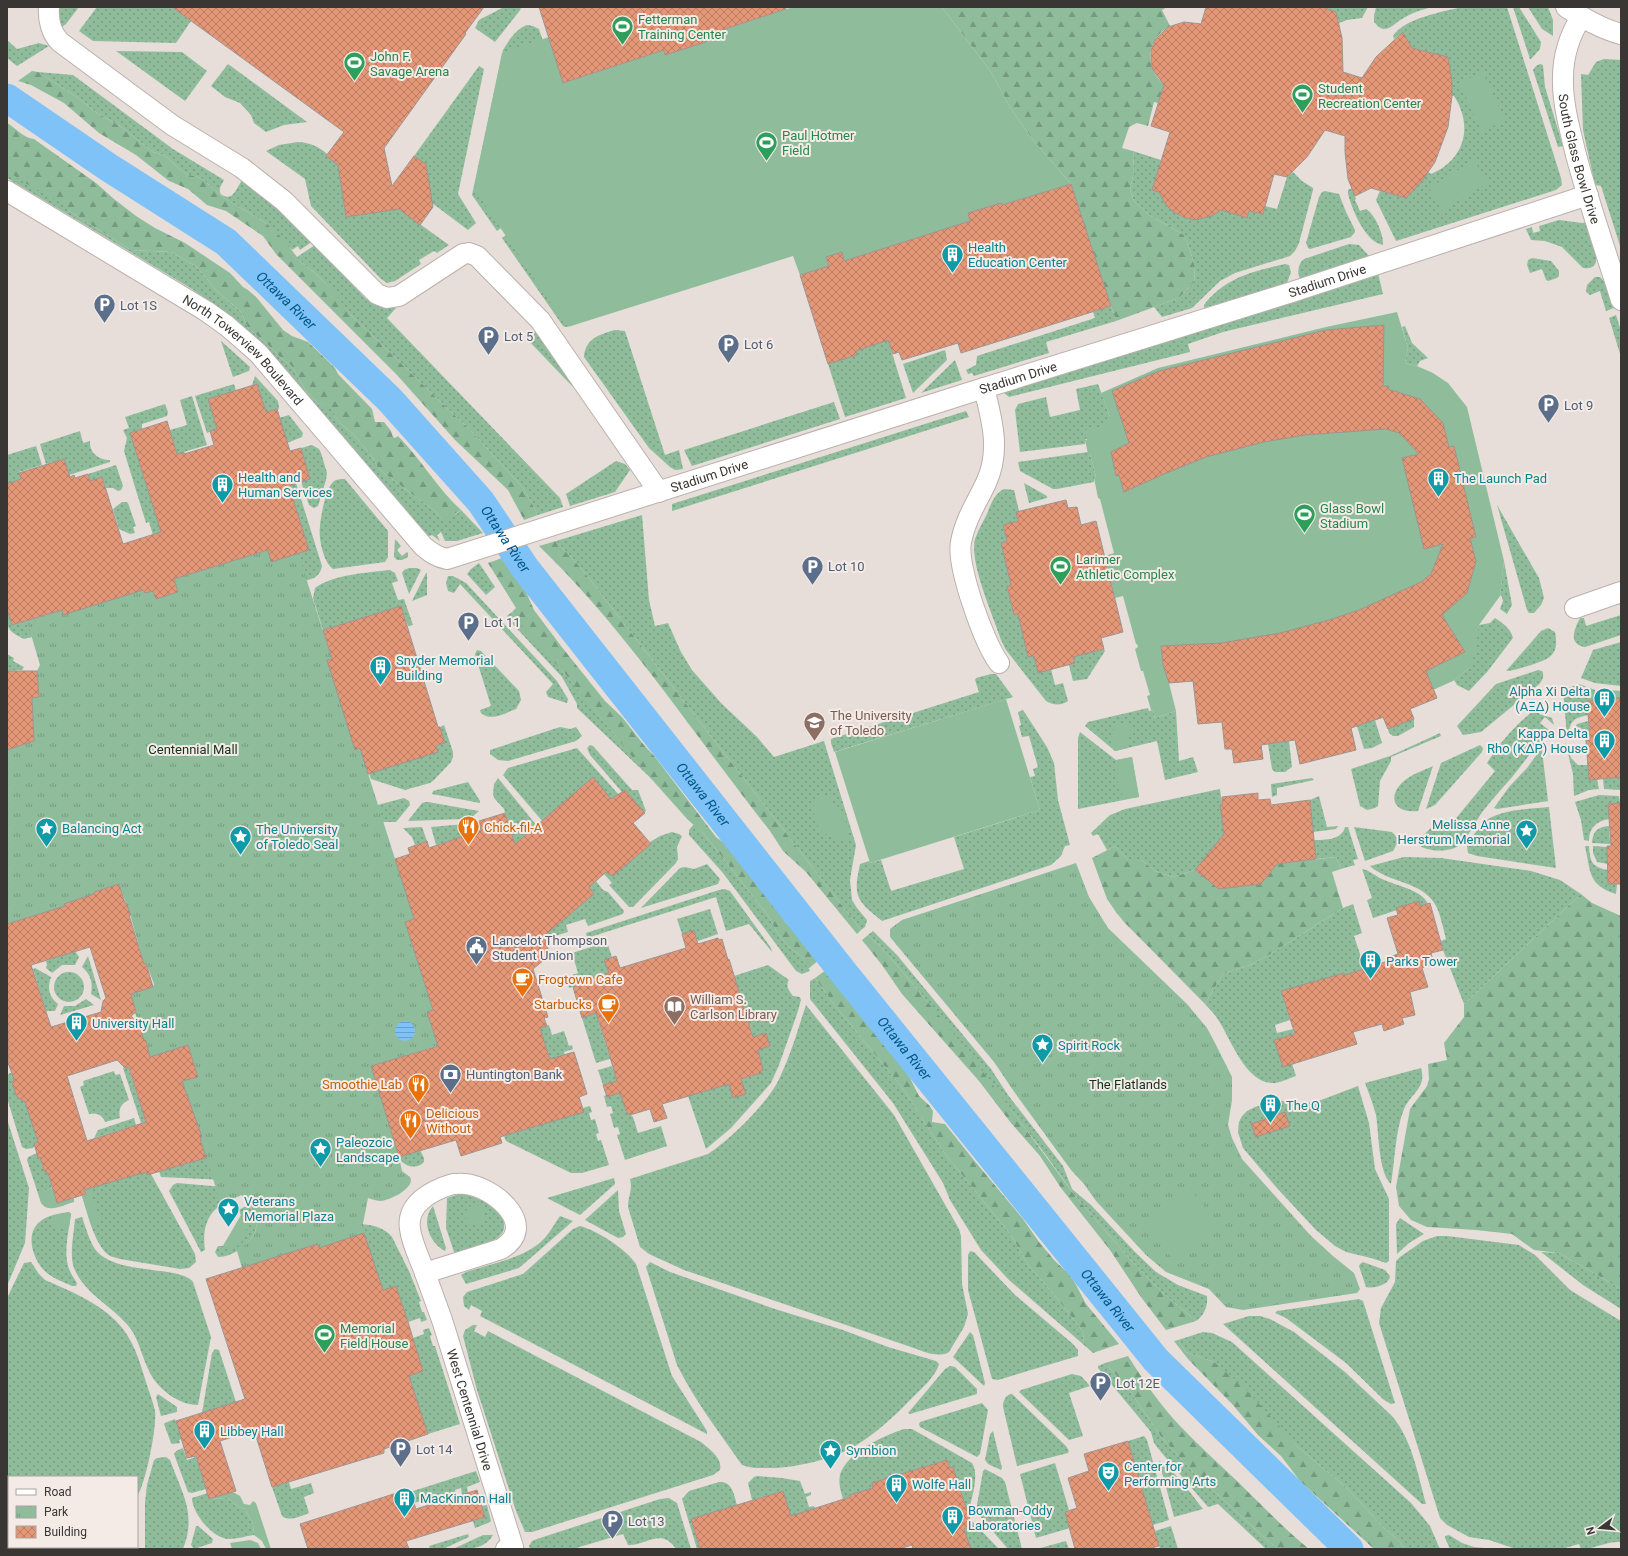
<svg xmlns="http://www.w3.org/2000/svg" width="1628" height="1556" viewBox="0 0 1628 1556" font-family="Roboto,sans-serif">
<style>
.grass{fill:url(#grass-dots)}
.forest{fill:url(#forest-firs)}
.park{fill:url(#park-tufts)}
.garden{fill:#8fbd9c}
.water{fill:url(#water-rules)}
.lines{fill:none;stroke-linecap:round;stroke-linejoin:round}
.river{stroke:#7ec2f8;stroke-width:29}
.building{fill:url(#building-cross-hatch);stroke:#9e9491;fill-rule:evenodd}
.minor-casing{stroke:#bab0ac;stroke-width:22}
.minor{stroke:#fff;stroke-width:20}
.labels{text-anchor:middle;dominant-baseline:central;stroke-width:4;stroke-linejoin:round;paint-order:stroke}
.leisure-label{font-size:13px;fill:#27864d;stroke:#f5ebe6;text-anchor:start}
.street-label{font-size:13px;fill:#3a3634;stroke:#f5ebe6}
.culture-label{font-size:13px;fill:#0d838f;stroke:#f5ebe6;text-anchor:start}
.service-label{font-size:13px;fill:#4e5e75;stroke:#f5ebe6;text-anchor:start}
.education-label{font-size:13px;fill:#785e54;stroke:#f5ebe6;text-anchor:start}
.park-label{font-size:13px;fill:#11311d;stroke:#f5ebe6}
.food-label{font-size:13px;fill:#c56008;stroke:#f5ebe6;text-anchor:start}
.water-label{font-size:14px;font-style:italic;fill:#005687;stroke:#f5ebe6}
</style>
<defs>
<pattern id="grass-dots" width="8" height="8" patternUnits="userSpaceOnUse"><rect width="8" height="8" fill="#8fbd9c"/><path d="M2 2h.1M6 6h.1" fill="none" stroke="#769a80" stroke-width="1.8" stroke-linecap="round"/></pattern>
<pattern id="forest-firs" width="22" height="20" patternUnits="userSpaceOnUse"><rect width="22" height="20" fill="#8fbd9c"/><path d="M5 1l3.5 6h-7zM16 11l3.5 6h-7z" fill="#769a80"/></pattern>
<pattern id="park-tufts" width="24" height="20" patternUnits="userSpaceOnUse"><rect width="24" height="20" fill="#8fbd9c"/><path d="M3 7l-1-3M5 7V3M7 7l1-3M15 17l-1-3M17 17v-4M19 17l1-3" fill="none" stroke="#769a80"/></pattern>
<pattern id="water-rules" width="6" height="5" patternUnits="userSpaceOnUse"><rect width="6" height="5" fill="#7ec2f8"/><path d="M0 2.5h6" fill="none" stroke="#689eca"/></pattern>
<pattern id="building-cross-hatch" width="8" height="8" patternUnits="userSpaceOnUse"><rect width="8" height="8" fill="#e49777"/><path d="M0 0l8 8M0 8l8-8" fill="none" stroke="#ba7c62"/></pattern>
</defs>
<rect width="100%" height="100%" fill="#e8ded9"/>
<!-- grass -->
<path class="grass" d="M58 7H79L66 24 61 28Z
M97 7H172L191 21 176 43 93 41 79 31Z
M504 7H519L521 9 495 42 475 28 479 20Z
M1368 7 1362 18 1347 20 1339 23 1336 12 1324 8Z
M1376 7H1433C1419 10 1406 15 1395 24 1392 26 1389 29 1384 29 1380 29 1377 25 1374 22V16Z
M1462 7H1507L1561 178 1562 185 1556 190 1396 241 1376 200 1380 191 1406 198 1428 172 1431 174C1464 160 1474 127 1454 96H1452V81L1448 57 1412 48 1403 32 1394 39 1393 36C1405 18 1442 12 1462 7Z
M1513 7H1519L1541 42 1540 49 1531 59H1530Z
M1528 7H1548L1553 20V36L1542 29Z
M527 25 533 26 539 29 543 41 505 225 497 231 472 195 503 50C509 40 516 29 527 25Z
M7 40 17 49 39 43 49 46 17 66 7 58Z
M116 51 182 52 207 71 185 101Z
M1604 59 1621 60V249L1601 186 1595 185 1583 130 1581 74 1588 75 1596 62Z
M228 64 307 122 284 125 266 132 254 123 251 115 240 103 225 97 211 86Z
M1540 64 1543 65 1545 87 1563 146 1558 147 1533 70 1536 66Z
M479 66 484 69 458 194 476 223 468 230 432 203 414 156Z
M38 72 73 75 173 149 224 180C221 185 216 193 224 196 227 197 228 197 231 196 235 193 239 185 242 180L262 193 313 241 300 250 298 246 292 250 266 223 224 198 201 178 186 174 164 155 153 152 120 126 97 113 77 97Z
M298 142C317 143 326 152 338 165L346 217 399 209 449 245 437 253 434 251 419 260 421 264 395 281 387 283 381 279 311 206 305 179 266 151 279 145Z
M1133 151 1161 160 1152 190 1159 192C1172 220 1195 227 1221 210L1247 218 1249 211 1262 214 1265 206 1277 209 1287 177 1293 172 1302 181 1313 188V190L1299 243 1295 251 1290 256 1235 273 1220 281 1192 308 1162 317 1154 307 1179 298 1194 282 1195 267 1190 250 1184 235 1149 215 1134 201 1130 190 1134 171Z
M7 171 58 200 64 204 69 211 131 250 171 252 197 267 216 290 241 312 248 328 267 344 284 361 291 365 306 391 318 403 331 408 340 423 354 435 373 458 378 468 385 474 435 511 441 518 456 514 461 510 483 533 457 541H445L441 532 437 535 440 541 432 535 427 537 267 348 230 316 192 289 7 178Z
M1352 188 1356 199 1355 200 1360 211 1366 209C1375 214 1384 235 1383 245 1365 242 1352 209 1348 194V190Z
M1325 191 1339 194 1346 212 1355 230V232L1351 237 1310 249 1308 248 1306 243 1319 197 1322 192Z
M1559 220 1582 223 1587 222C1590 233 1609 272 1583 268L1562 247 1545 241 1531 240 1526 229 1532 227 1533 233 1540 231 1539 226Z
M510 232 572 326 566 327 563 326 502 238Z
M1349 244 1359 245 1369 256 1300 279C1297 272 1298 264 1304 259Z
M315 245 366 299 381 306 396 308 387 318 560 498 563 507 538 515 524 489 474 434 351 315C340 301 329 286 316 274 309 268 302 264 297 257Z
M1532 258 1551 261 1559 271V276L1557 278 1548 281 1546 280 1542 269 1530 273 1527 265 1528 260Z
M1285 264 1289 265 1291 272 1287 283 1204 308V305C1224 278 1253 271 1285 264Z
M1378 273 1383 294 1223 332 1188 344 1190 352 1009 397 1004 393 1011 390Z
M1595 277H1600L1605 282 1614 308 1606 311 1600 291 1590 295 1586 292 1587 285Z
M1111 306 1116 321 1046 342 1049 353 974 376 972 373 968 374 966 370 976 365 977 356 1095 318 1093 312Z
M1616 315 1621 331V357L1609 318Z
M1405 326 1412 343 1428 358 1420 361 1417 366 1405 363 1408 348 1402 327Z
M532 330H534L573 385 572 386 525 337Z
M615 330 625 331 665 455 679 450 683 469 675 470 670 467 649 448 584 357C585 339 600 334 615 330Z
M888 340 906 398 845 417 828 364 857 355 856 351Z
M221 341 250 367 249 371 233 377Z
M945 350 947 360 913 393 903 364Z
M955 360 962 380 921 393Z
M255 376 278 401 279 408 277 411 276 409 266 412 257 384 252 385Z
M234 384 236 391 208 399 217 429 207 433 195 396Z
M1098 384 1110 417 1105 426 1085 440V444L1020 452 1015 410 1018 404 1046 397 1050 417 1080 410 1076 389Z
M192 396 207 445 177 454 170 430 187 425 180 400Z
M834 402 840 419 692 466 684 450Z
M165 404 168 412 167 416 142 424V429L130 433 161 532 153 535 149 522 146 523 124 451 127 438 123 430 129 428 125 417Z
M966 411 969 417 672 511V504Z
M289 415 303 433 302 437 287 443 279 418Z
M80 431 83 443 90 441C89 453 99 460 110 460V462L69 475 64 459 46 464 40 444Z
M312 445 319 449 321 453 327 473 326 480 319 503 318 506 314 508 309 505 301 481 310 478 301 448Z
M36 446 42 465 19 472 21 479 7 484V455Z
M1088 452 1090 454 1096 477 1094 478V482L1057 489H1053L1020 471 1018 462Z
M616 461 625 464 630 470 615 492 570 506 566 494Z
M116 465 123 486 121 490 118 491 113 488H106L102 477 90 481 88 474Z
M345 479 388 531V557L385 562 333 569C325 564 321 547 320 538 318 527 325 489 333 482 336 479 340 479 345 479Z
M296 483 322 566C320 577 313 579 304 581L278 560 309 550 289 485Z
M1024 483 1047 496V498L1029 503Z
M1004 489 1014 490 1019 511 1016 512 1018 521 1003 525 1007 541 1001 543 1011 585 1007 587 1014 615 1018 614 1028 657 1034 656 1038 672 1051 669 1055 685 1063 683 1068 701C1061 706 1053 705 1046 701L1006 650 1001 640C993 615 969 563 975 539 978 530 983 522 987 514 991 504 994 494 1004 489Z
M122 502H126L128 503 136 526 133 527 135 533 130 534 119 529 113 509Z
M1497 505 1539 578 1544 598 1541 605 1534 613H1529L1527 610Z
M642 515 649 600 655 626 668 623 681 652 692 670 721 703 757 737 774 757 824 741 856 845 850 880 852 900 857 908 867 920 865 927 861 930 581 568 556 541Z
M395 539 401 546 397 550 402 556 407 552 408 553V557L402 560H397L394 557Z
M1504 561 1512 605 1507 614 1500 609 1503 601 1502 597 1500 595Z
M479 563 495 587 486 595 467 574 471 569Z
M409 568H417L421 570 409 594 402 573 404 570Z
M390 570 395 573 398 581 392 583 398 600 404 599 413 625 408 626 401 606 323 630 313 598 315 588C334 574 367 573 390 570Z
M426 573H427V595L412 601Z
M448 576H453L466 583 557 681 568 699 567 703 548 697 546 692 553 684 460 584 454 593 448 591 446 583Z
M7 609 13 625 47 615 61 623 36 636 24 639C6 630 7 628 7 609Z
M512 612C528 634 547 653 565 674 596 710 624 749 657 784L577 708V704L562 677 508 619 507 616Z
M1621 615V635L1585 647C1567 644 1575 628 1580 618H1584L1586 626Z
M1495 618C1503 623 1511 629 1513 638L1487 672 1469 691 1457 685 1454 680 1467 670 1479 625 1490 623Z
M1548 628 1555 632C1560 657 1548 659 1528 666 1521 668 1513 671 1506 671L1541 631Z
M1621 642V686L1595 683 1581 678 1593 650Z
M1104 649 1105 651 1087 679 1073 681 1069 665 1075 663 1073 657Z
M477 650 481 651 519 691 521 700 516 709C505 713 491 722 481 713L480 710 491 706 476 658 475 654Z
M7 654 14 658 13 661 24 667 22 670 7 671Z
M1538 670 1542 671C1545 675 1542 682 1538 685L1481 732 1463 735 1457 726 1496 684Z
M991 674H996L1013 697 834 752 831 743V739L979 692 975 680 976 678Z
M1579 684 1595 690V700L1587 701 1588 715C1570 719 1572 722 1567 736L1563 690Z
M1610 690 1621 691V702L1620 698 1600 700V691Z
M1148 708 1149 711 1153 710 1155 718 1176 711 1179 761 1193 757 1198 772 1165 780 1157 741 1115 751 1085 726 1088 722Z
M1537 708H1541L1539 714 1552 718 1554 725 1545 717 1540 723 1550 731C1536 745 1525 761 1513 776 1503 788 1492 799 1483 811 1475 822 1469 837 1458 846 1449 853 1422 852 1416 842L1433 826H1443L1448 828 1495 771 1487 763C1500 742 1517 723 1537 708Z
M1023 710 1047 747 1054 763 1058 800 1070 845 1065 846 1061 856 1051 865 882 921C856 900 853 897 860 864L869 861 870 863 881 860 891 891 964 869 954 837 1040 810 1030 777 1035 776 1033 769 1038 767 1029 736 1022 737 1019 726 1021 725 1018 712Z
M1414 719V727L1398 736H1393L1389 733 1388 729Z
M1355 720 1369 722 1375 720 1382 743 1372 748 1364 749Z
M1588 721 1590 737H1572V732L1577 724Z
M444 725 453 752V757L451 762 434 780 430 783 405 790 371 779 369 773 445 743 440 727Z
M560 727 570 729 576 727 582 736 576 741 508 761 498 760 490 754V750Z
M1080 732 1116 760 1132 757 1139 797 1078 809V738Z
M1440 733 1441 736 1391 757V761L1380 781 1378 806 1375 808 1367 810 1360 806 1351 769 1390 756Z
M1289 741 1292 767 1285 772H1275L1272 769 1268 744Z
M1565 741 1571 758 1578 765H1588L1589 780 1597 779 1599 789 1589 790 1574 796 1573 774Z
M590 745 593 746 632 790H638L646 811 644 812 625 790 622 792 590 755 587 748Z
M1480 745 1483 748 1482 752 1435 805 1426 809 1441 763Z
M577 748 619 795 612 801 543 822 503 775 508 768Z
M1541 749 1542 750 1548 801 1497 809 1494 808 1509 787 1527 768Z
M1433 766 1418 811C1390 814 1387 792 1408 778 1415 773 1425 770 1433 766Z
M1621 777V790L1604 789 1603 779Z
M498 778 537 826 515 844 504 809 495 799 493 795 494 784Z
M1312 778 1314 780 1277 788V795L1272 797 1271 784Z
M468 782 480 801V803L432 794 433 791Z
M1220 789 1222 805H1220L1224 834 1195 870 1173 877 1155 871 1142 860H1128L1115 846 1107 850 1098 834 1093 836 1091 833 1110 815 1125 809Z
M1599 795 1619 796 1620 803 1608 804 1609 819C1596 821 1589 828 1589 841L1584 840 1581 820 1575 802Z
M1319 796 1327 827 1338 826 1336 829 1313 832 1310 800Z
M404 798 409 801 410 805 396 822H376L366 808Z
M426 802H428L479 811 471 818 463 819 408 821 422 803Z
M1549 807 1556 868 1477 856 1468 853 1467 846C1472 838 1477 829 1483 823 1498 809 1530 809 1549 807Z
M465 824 469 827 468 835 436 845 431 827Z
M694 824 704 834 769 917 778 934 788 946 802 957 810 971 802 974 796 971 723 873 689 835V830Z
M1609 826 1610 844 1592 843C1593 831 1597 827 1609 826Z
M422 827 427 841 415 845 412 837 403 828Z
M1345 827H1348L1358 859 1353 860 1355 865 1341 869 1336 857 1316 859 1314 840C1325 840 1342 840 1345 827Z
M1354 827 1392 832 1399 840 1393 851 1365 861Z
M672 832 679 834 682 836 677 847 678 859 676 863 633 907H629L609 885 612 883 604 874 606 872 613 876 651 844 650 842 660 836Z
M1585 846H1589C1590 862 1592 867 1608 870L1617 884 1616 894C1588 885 1591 873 1585 846Z
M1593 846 1607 847 1608 864 1597 862 1593 853Z
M1404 857 1441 858 1531 871 1560 880 1581 894 1464 1004 1443 950 1441 941 1446 939C1443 928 1441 916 1436 906 1423 881 1388 883 1370 866Z
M707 864 720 879 718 884 641 908 680 868 685 867 694 869Z
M1362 869C1369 870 1375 876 1382 879 1394 885 1423 890 1428 904L1420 906 1418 901 1397 908V910L1373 918 1367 900 1372 898Z
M596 881 603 890 608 892 624 911 623 914 588 926 585 919 566 925 568 932 545 939 544 936 594 894 589 887Z
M725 889 730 891 771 948 772 952 749 924 726 931 716 897 587 938 586 933 719 890Z
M1353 904 1362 933 1354 936 1365 969 1345 975 1344 973 1281 992 1290 1020 1275 1025 1277 1033 1293 1029 1294 1034 1274 1040 1283 1066 1292 1064 1296 1076C1290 1078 1282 1082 1275 1083 1245 1085 1231 1038 1217 1018 1214 1013 1209 1009 1205 1004L1223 974 1250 965 1269 955 1343 908Z
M710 909 718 934 698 941 694 931 682 934 677 919Z
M873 931 897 955 991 1069 1008 1095 1063 1166 1072 1189 1091 1205 1135 1252 1156 1272 1178 1285 1207 1296C1208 1307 1204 1315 1196 1321L1162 1292 1130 1259 1076 1197 1045 1154 923 996 882 948 868 935Z
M607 942 612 957 604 960 609 973 589 979 590 982 569 988 566 977 578 973 572 953Z
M75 951 79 957 75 965H62L52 973 46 968 47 965 46 961Z
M88 956 101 1000 91 994C93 982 91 975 82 967Z
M768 965 789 980C785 986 789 991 793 996L800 997 801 1000 797 1014 779 1065 771 1083 731 1128 706 1149 688 1096 729 1084 745 1094 740 1077 746 1075 747 1078 760 1073V1071L763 1070 759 1054 755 1051 770 1046 766 1033 750 1038 752 1032 734 976Z
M35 968 51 977C47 988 49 997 58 1004L55 1011H46L33 969Z
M54 987a15 15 0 1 1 30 0a15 15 0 1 1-30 0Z
M815 978 833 1003 904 1090 945 1154 1011 1235 1028 1265 1057 1298 1083 1332 1084 1345 1009 1280 981 1250 950 1200 943 1183 893 1103 810 999V981Z
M86 999 94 1005 60 1015 64 1006H75Z
M806 1005 894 1115 959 1229 961 1236 962 1284 968 1314 964 1327 949 1352C938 1359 920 1350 908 1346L684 1270 649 1254 640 1247 628 1207C628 1196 633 1190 630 1179L708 1154C730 1140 770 1101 780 1077 791 1054 798 1029 806 1005Z
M599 1012 598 1021 609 1055 613 1058 596 1063 582 1018Z
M549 1025 552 1035 564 1031 569 1046 572 1045 573 1049 564 1052 568 1066 554 1070 540 1028Z
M612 1066 615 1075 620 1080 603 1085 598 1070Z
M124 1067H128L146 1122 141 1123 123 1068Z
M1421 1068C1427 1088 1411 1093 1404 1109 1395 1132 1395 1160 1391 1184 1378 1172 1379 1132 1376 1115 1373 1104 1369 1093 1365 1083Z
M114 1071 115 1075 120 1074 129 1100C121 1103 118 1110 120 1118L105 1122C103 1115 96 1112 89 1114L80 1087 84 1085 83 1081Z
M10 1073 13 1074 17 1097 20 1099 24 1098 38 1142 33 1148 26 1149 22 1147 7 1098V1075Z
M1358 1086 1369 1123 1375 1169 1389 1199V1261L1386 1263 1371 1258 1346 1252 1335 1246 1316 1230 1276 1187 1243 1148 1238 1132 1239 1122 1242 1116 1247 1111 1255 1107 1279 1100 1299 1105 1321 1100Z
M623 1092 622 1097 626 1113H629L633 1117 638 1133 661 1126 667 1146 625 1160 617 1135 620 1134 618 1127 614 1128 610 1114 613 1113 611 1106 607 1107 604 1096 606 1095 607 1097Z
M590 1106 592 1112 589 1113 591 1120 595 1119 599 1133 596 1134 598 1141 601 1140 609 1165 582 1173H571L506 1141 504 1136 583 1112V1108Z
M134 1118 136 1125 94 1138 98 1130Z
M7 1119 29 1188 25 1243 7 1286Z
M200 1138 226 1180 161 1177 159 1171 175 1162 176 1167 206 1158Z
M420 1150 424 1158V1162C417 1170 403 1167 399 1157Z
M37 1153 39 1158 42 1156 43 1159 41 1163 44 1171 48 1173 52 1188 44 1191 41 1203 27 1160 28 1157Z
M146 1172 151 1174 195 1254 196 1262 189 1268 180 1269 120 1259C117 1258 113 1257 110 1256 95 1247 87 1212 82 1196L86 1194 84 1190Z
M614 1178 615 1184 580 1215 547 1198Z
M177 1183 235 1188 240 1196C212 1204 201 1222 205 1250L201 1252 169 1191 173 1185Z
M618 1190 619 1211 626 1234 623 1237 618 1238 585 1220 586 1219Z
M459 1194H470L499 1209C502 1216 507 1226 502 1233 496 1243 466 1252 454 1252L446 1228 447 1198Z
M433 1206 446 1248 445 1251C430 1244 420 1220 433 1206Z
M244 1207H249C252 1211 255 1214 256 1220 260 1239 235 1257 218 1257L215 1252 218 1246H223L241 1216 239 1210Z
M69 1212 71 1214C69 1231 63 1252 69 1269 71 1274 74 1278 77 1283L76 1286H72C64 1282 54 1279 47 1273 33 1262 23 1232 42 1220 49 1215 61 1213 69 1212Z
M560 1216 573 1221 519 1268 466 1284 461 1275 466 1272C489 1264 517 1260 537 1245 547 1238 553 1226 560 1216Z
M82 1217C86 1228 89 1240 95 1249 114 1276 181 1265 193 1282L211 1337 198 1405C179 1405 159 1390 150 1373 142 1358 140 1342 130 1328 113 1306 85 1295 74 1268 69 1254 74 1234 75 1219Z
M1400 1218 1424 1234 1409 1243 1397 1254 1396 1224Z
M358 1224C370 1224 384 1227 392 1237L409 1271 421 1301 419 1302 422 1312H424L427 1320 421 1322 420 1318 408 1322 396 1286 383 1290 364 1233 319 1248 317 1244 316 1245Z
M580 1226C598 1231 626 1249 636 1264L672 1376 707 1431V1434L480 1316 482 1311 471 1305 469 1310 464 1306 463 1297 467 1292 523 1274 573 1229Z
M1437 1236H1447L1519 1245 1535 1255 1570 1290 1621 1321V1542C1607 1541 1595 1549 1581 1549L1579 1544 1565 1548V1549H1516L1489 1540 1469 1537 1447 1525 1440 1518 1379 1323 1381 1308 1395 1282 1396 1261 1400 1257 1423 1241Z
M970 1251 974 1252 1015 1295 1073 1344 1078 1350V1356L998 1380 992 1379 968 1290V1255Z
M1541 1252 1559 1253 1621 1289V1309L1583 1285Z
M31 1262 39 1274 45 1280C70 1291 96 1301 116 1321 133 1338 139 1359 146 1382 149 1392 153 1401 155 1411 157 1427 146 1483 137 1497V1477H9V1547H75L70 1549H7V1298L24 1263Z
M650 1262 670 1272 775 1309 843 1330 888 1347 936 1361 939 1364C936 1376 922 1388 913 1397 895 1416 874 1435 852 1448 831 1459 795 1468 772 1468 761 1468 752 1469 742 1465 719 1432 695 1401 677 1365L646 1267Z
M1363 1262 1385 1270 1390 1276C1389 1285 1374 1289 1366 1287L1359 1266 1360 1264Z
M1359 1299 1363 1301 1395 1403 1391 1404 1384 1400 1346 1363 1286 1318 1275 1313 1277 1311Z
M1249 1316H1260L1270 1319 1294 1332 1345 1372 1392 1416C1412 1439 1418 1475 1426 1504H1422L1223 1324Z
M473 1325H477L474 1331 485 1337 488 1331 701 1442C709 1449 723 1458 720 1470L713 1475 532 1532H525L516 1511 477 1390 463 1336 465 1330Z
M429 1328 432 1335 430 1336 433 1346H435L460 1424 428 1434 409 1376 423 1371 413 1338 424 1334 423 1330Z
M970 1332 973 1335 985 1383 984 1386 953 1357Z
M1203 1332 1212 1333 1232 1342 1411 1503 1430 1526 1440 1549H1405L1399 1541 1383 1527 1348 1489 1298 1447 1214 1362 1186 1352 1178 1340Z
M215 1349 219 1350 236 1402 202 1413 212 1353Z
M1105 1363 1127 1387 1162 1438 1193 1472 1277 1549H1266L1218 1504 1208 1507 1161 1452 1154 1443 1151 1432 1098 1368V1366Z
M950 1366 955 1367 977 1389V1394L910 1414 908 1413 945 1369Z
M1072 1374 1081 1376 1090 1386 1069 1393 1083 1436 1069 1440 1019 1392 1021 1390Z
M158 1394 177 1407V1412L161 1416 156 1397Z
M1012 1394 1066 1446 1069 1451 1068 1453 1017 1466 1003 1407C1003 1401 1005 1395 1012 1394Z
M982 1403 988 1410 980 1454 977 1457 920 1427 919 1424 920 1422Z
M175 1419 182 1439 179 1440 180 1443 172 1444 171 1443 164 1424 165 1423Z
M904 1429H912L972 1463C980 1475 971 1500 968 1514L953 1467 950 1468 947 1460 872 1483 873 1488 849 1495 850 1498 843 1499C841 1492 838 1483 840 1475 846 1453 883 1436 904 1429Z
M993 1431 1002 1468 1001 1470 988 1464 985 1460 990 1434Z
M1144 1436 1147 1440 1169 1520 1153 1525 1128 1441Z
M183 1448 187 1460 196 1457 206 1489 192 1493 188 1492 174 1454 176 1451Z
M166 1457 170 1460C182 1493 197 1514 183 1549H145V1503L147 1485 154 1460 157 1458Z
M1159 1461C1169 1463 1195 1499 1203 1509L1174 1517Z
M1055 1463 1069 1510 1065 1512 1070 1528 1036 1538 1020 1474Z
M985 1469 1002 1478 1005 1482 1022 1549H1008L978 1514 977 1505 983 1471Z
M476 1471 480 1482 467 1487 468 1493 462 1495 461 1488 455 1490 456 1497 445 1500 443 1494 436 1495 438 1502 427 1506 425 1500 414 1503 410 1492Z
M757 1476 782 1478 800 1481 805 1494 811 1492V1495L806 1497 809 1507 814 1506 815 1508 807 1511 808 1513 791 1518 783 1491 752 1500 748 1483 754 1477Z
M289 1482 291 1489 311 1483 314 1493 304 1497 309 1513C301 1516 290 1522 282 1516L272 1487Z
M719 1482C732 1481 734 1494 737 1505L692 1519 700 1549H697L682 1499 689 1491Z
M208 1493 209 1499 227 1498 239 1507 245 1509 253 1524 254 1535C246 1536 237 1539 229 1539 213 1539 192 1513 192 1498Z
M669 1498 677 1503 691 1549H676C661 1527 647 1546 628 1545L623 1534 573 1549H530L529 1546 532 1541 537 1539 660 1499Z
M487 1505 491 1521 488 1523 475 1528 473 1521 485 1517 482 1506Z
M137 1512 138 1515V1549H87L91 1547H137Z
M969 1518 999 1549H971L964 1529 972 1526Z
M196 1526H198L213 1539 212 1543 194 1549 191 1545Z
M1171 1526 1178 1549H1160L1155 1531Z
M468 1534 469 1537 443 1549H430L429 1546Z
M483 1535H493C484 1550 469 1549 453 1549Z
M1449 1535 1462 1543 1474 1547 1495 1549H1450L1445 1538V1536Z
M1066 1541 1069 1549H1038L1040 1548Z"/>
<!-- forest -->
<path class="forest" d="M942 7H1167L1162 10 1170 26C1144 41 1144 69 1167 87L1160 97 1158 103 1154 102 1148 126 1137 123 1129 127 1122 148 1133 151 1134 171 1130 190 1134 201 1149 215 1184 235 1190 250 1195 267 1194 282 1179 298 1116 321 1071 184 1033 140 1011 109 991 72Z
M32 71 38 72 77 97 97 113 120 126 153 152 164 155 186 174 201 178 224 198 266 223 283 239 301 262 316 274 334 292 351 315 474 434 524 489 538 515 524 520 508 490 455 440 397 375 276 254 263 236 226 211 207 205 188 189 169 181 136 155 99 133 64 103 31 85 18 81Z
M7 123C16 128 23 138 34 139L96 183 114 199 136 216 155 228 185 243 230 273 243 287 248 290 257 298 283 330 292 336 308 342 328 361 335 368 338 374 372 409 375 422H384L391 431 393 437 395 438 398 436C421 459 437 488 461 510L447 519 441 518 435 511 385 474 378 468 373 458 354 435 340 423 331 409 318 403 306 391 291 365 284 361 267 344 248 328 241 312 216 290 197 267 171 252 131 250 69 211C60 200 49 196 36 189 26 184 17 177 7 171Z
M556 541 581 568 861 930 857 934 806 872 783 851 770 831C694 735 627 631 539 546Z
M502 558 526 592 534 610 561 646 605 701 622 717 644 745 655 757 716 837 728 846 758 883 781 914 785 922 797 934 815 957 819 960 808 969 802 957 788 946 778 934 769 917 704 834 688 820 639 765 565 674 528 634 512 612 516 608 488 563Z
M1115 846 1128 860H1142L1155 871 1173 877 1195 870 1219 889 1261 884 1277 864 1336 857 1341 869 1332 872 1343 908 1269 955 1250 965 1223 974 1205 1004 1124 922 1116 912 1107 899 1092 858Z
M1581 894 1592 903 1621 916V1289L1559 1253 1534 1250 1512 1234 1476 1230 1427 1227 1411 1220 1399 1206 1396 1187 1410 1109 1427 1086 1429 1079 1428 1064 1447 1060 1444 1043 1464 1017V1004Z
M868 935 882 948 923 996 966 1049 1076 1197 1130 1259 1162 1292 1196 1321 1166 1330 1141 1297 1110 1250 1061 1188 1040 1156 1011 1123 979 1081 902 994 882 965 862 940Z
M826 970 838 988 850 999 862 1005 875 1023 874 1029 910 1078 919 1096 929 1105 933 1111 932 1122 945 1124 973 1159 1023 1219 1039 1242 1055 1261 1068 1273 1075 1283 1086 1304 1119 1344 1093 1353 1084 1345 1083 1332 1057 1298 1028 1265 1011 1235 945 1154 904 1090 833 1003 815 978Z
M1178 1340 1186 1352 1214 1362 1242 1385 1298 1447 1348 1489 1383 1527 1399 1541 1405 1549H1374L1300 1481 1281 1456 1258 1435 1233 1405 1188 1359 1174 1341Z
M1128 1356C1143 1380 1161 1406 1181 1427 1198 1445 1217 1462 1236 1480 1260 1503 1283 1528 1309 1549H1277L1193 1472 1162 1438 1127 1387 1105 1363Z"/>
<!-- park -->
<path class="park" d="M268 550 298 553 332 659 328 660 356 750 360 748 414 919 405 922 433 1010 427 1012 434 1034 456 1040 371 1066 399 1157 402 1171 410 1177 411 1180C411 1190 390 1200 381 1201 377 1201 372 1199 368 1198L363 1224 364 1233 319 1248 317 1244 242 1268 237 1251C266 1231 258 1219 241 1195L221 1204 182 1081 198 1076 188 1045 146 1059 148 1049 146 1041 143 1040 140 1026 135 1013 136 1012 134 1004 125 996 153 987 154 984 146 963 144 964 130 914 119 884 94 892V894L65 904V906L7 924V750L34 741 32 698 39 697 37 671 40 665 27 621 47 615 43 600 58 597 63 614 143 590 145 593 153 591 156 599 178 592 174 579Z
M1076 863 1089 897 1108 928 1187 1004 1207 1028 1214 1041 1232 1077V1100L1228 1125 1232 1138 1242 1159 1311 1236 1333 1256 1354 1273 1360 1289 1357 1293 1243 1310 1226 1307 1209 1289 1166 1272 1146 1255 1096 1201 1084 1184 1071 1170 1015 1093 994 1062 890 937V929L902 920Z"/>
<!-- garden -->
<path class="garden" d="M793 7H942L991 72 1011 109 1033 140 1071 184 1002 205 1001 203 968 213 970 221 844 261 842 253 826 258 829 266 800 275 793 256 571 326 565 325 474 188 502 53 549 37 564 83 664 50 665 55 706 42 704 36Z
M1483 72 1505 120 1482 132 1459 83Z
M1474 160 1488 183 1442 211 1429 188Z
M1397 312 1408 348 1405 363 1417 366 1433 373 1448 383 1467 407 1504 561 1500 596 1479 625 1475 655 1467 670 1453 681 1433 690 1437 698 1431 700 1408 703 1414 719 1388 729 1383 718 1369 722 1367 717 1350 722 1356 750 1300 764 1294 736 1261 741 1263 759 1234 763 1232 749H1225L1222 722 1198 724 1196 681 1169 683 1176 711 1155 718 1153 710H1151L1147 696 1150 695 1143 671H1141L1135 649 1138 647 1137 644H1136L1123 596 1115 598 1105 556 1114 553 1100 499 1098 498 1094 478 1096 477 1090 454H1088L1085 440H1087L1085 430 1105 426 1103 421 1110 417 1101 393 1158 368 1326 327Z
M1006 699 1040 810 870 863 835 752Z
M1127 722C1135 730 1127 739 1128 748L1115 751 1113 750V731L1117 725Z
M1132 757 1139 797 1124 799 1118 785 1117 760Z
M821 795 830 796 834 805 839 807 845 814 849 835 848 838C843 841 838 840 833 838 817 832 812 818 814 802Z
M52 1188 57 1203 74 1198V1202C63 1205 49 1214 41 1203V1194L44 1191Z
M90 1188 99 1218 97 1224 92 1227 82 1196 86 1194 84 1190Z
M1191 1190 1216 1222 1171 1257 1146 1225Z
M465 1215a10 10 0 1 1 20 0a10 10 0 1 1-20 0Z
M69 1212 71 1214 69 1227C61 1231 54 1227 47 1223L50 1221 52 1216Z
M241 1215C255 1227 240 1257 223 1246Z
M233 1492 240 1496 244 1504 250 1505 253 1501 256 1503 271 1549H266L262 1541 254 1535 253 1524 245 1509 239 1507 227 1498 209 1499Z
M250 1540 258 1543 261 1549H232L230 1543Z"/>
<!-- water -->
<path class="water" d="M395 1031a10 10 0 1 1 20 0a10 10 0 1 1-20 0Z"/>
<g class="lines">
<!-- river -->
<path class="river" id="s1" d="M7 98 108 167 226 242 390 400 481 502 525 568 843 972 1156 1360 1349 1549"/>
</g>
<!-- building -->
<path class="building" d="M172 7H484L465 33 466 34 384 148 392 186 414 156 426 164 433 207 420 225 399 209 346 217 338 165 326 156 344 132Z
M539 7H785L786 9 704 36 706 42 665 55 664 50 563 83Z
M1206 7H1322L1336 12 1342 38 1343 72 1362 78 1376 57 1403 32 1412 48 1448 57 1452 81V96L1448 127 1435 162 1422 181 1406 198 1371 188 1355 196 1348 179 1345 152V136L1325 130 1307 157 1287 177 1274 174 1263 214 1249 211 1247 218 1221 210 1212 216 1195 220 1183 217 1172 211 1164 202 1159 192 1152 190 1170 132 1151 126 1164 85 1153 70 1151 63V50L1155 40 1168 27 1184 22 1201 24Z
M1071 184 1111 306 961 353 958 343 902 360 899 352 893 354 888 340 856 351 857 355 828 364 800 275 829 266 826 257 842 252 844 261 970 221 968 213 1001 203 1002 205Z
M1384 325 1383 386H1389L1388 389 1420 399 1443 423 1449 447 1454 446 1476 537 1470 538 1476 561 1467 593 1442 615 1465 652 1426 671 1437 698 1410 709 1414 719 1388 729 1383 717 1351 728 1356 750 1300 764 1295 740 1261 745 1263 759 1234 763 1232 749H1225L1222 722 1198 724 1193 681 1169 683 1163 665 1161 646 1221 643 1280 633 1329 620 1359 610 1421 582 1431 574 1443 544 1424 549 1402 458 1419 454 1399 433 1386 429 1305 435 1264 442 1206 457 1164 474 1124 492 1119 475 1116 476 1111 452 1129 443 1112 391 1159 371 1326 330Z
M257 384 266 412 277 409 290 451 301 448 310 479 289 486 309 550 271 562 268 550 174 579 178 592 156 599 153 591 145 593 143 590 63 615 62 610 12 625 7 609V484L21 479 19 473 64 459 70 477 74 475 75 478 88 474 90 481 102 477 123 544 161 532 130 433 167 421 177 454 184 452V454L214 445 210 431 217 429 208 399Z
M1066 500 1068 508 1077 507 1081 525 1096 521 1123 632 1101 638 1104 649 1073 657 1075 663 1038 673 1034 656 1028 657 1018 614 1014 615 1007 586 1011 585 1001 543 1007 541 1003 525 1018 521 1016 512Z
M401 606 438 727H440L445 743 436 746 438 752 368 774 360 748 355 750 327 660 332 659 323 630Z
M7 671H37L39 697 32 698 34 741 7 750Z
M1621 698V777L1589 780 1586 740H1590L1587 701Z
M593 777 611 799 625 790 645 813 633 823 651 844 613 876 606 872 589 887 594 894 544 936 550 955 533 969 548 1017 544 1018 547 1026 540 1028 550 1059 574 1052 587 1094 579 1097 584 1112 500 1137 502 1143 461 1156 456 1140 399 1157 371 1066 438 1046 427 1012 433 1010 405 922 414 919 395 859 410 854 408 848 427 841 429 848 481 830 479 821 505 813 515 844Z
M1258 793V800L1270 799 1271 805 1310 800 1316 859 1277 864 1261 884 1219 889 1195 870 1224 834 1220 805H1222V797Z
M1621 803V884H1608L1607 846H1611L1608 804Z
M119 884 125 903H126L131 915H129L144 964 146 963 153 987 131 994 136 1012 131 1016 140 1026 143 1038 146 1041 150 1057 188 1045 198 1077 182 1081 202 1137 200 1138 206 1158 147 1175 146 1172 84 1190 86 1194 57 1203 48 1173 44 1171 40 1157 38 1158 34 1143 38 1142 25 1102 17 1097 12 1083 14 1079 8 1063 7 924 65 906 64 904 94 894V892ZM90 947 106 998 103 1001 101 1012 51 1027 31 965ZM117 1060 124 1067 129 1068 146 1122 87 1141 67 1076Z
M1419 901 1420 906 1430 903 1443 950 1431 953 1434 964 1422 968 1428 987 1410 992 1415 1015 1402 1018 1404 1024 1384 1031 1382 1024 1353 1032 1357 1044 1283 1067 1274 1040 1295 1034 1281 991 1344 973 1345 975 1388 961 1387 958 1398 954 1387 918 1398 915 1396 908Z
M694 930 698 944 718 938 719 940 722 939 728 960 729 959 753 1037 766 1033 770 1046 758 1050 763 1070 760 1071 761 1073 741 1079 746 1094 733 1098 729 1084 662 1104 667 1118 654 1122 650 1109 630 1115 629 1113 627 1114 620 1093 607 1097 603 1085 617 1081 608 1050 596 1013 582 1018 573 987 590 982 589 979 609 973 604 960 616 956 620 968 686 948 682 934Z
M1285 1112 1290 1126 1256 1137 1251 1124Z
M364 1233 383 1290 396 1286 408 1322 423 1371 409 1376 428 1434 384 1449V1453L272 1487 254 1430 220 1441 236 1491 209 1499 196 1456 187 1458 176 1421 245 1399 206 1279 317 1244 319 1248Z
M1128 1441 1159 1546 1147 1549H1075L1065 1512 1077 1508 1068 1478 1089 1471 1084 1454Z
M947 1460 950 1468 953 1467 972 1526 964 1529 971 1549H913L912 1545 899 1549H700L691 1519 783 1491 791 1516 850 1497 849 1495 873 1488 872 1483Z
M409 1489 416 1509 477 1490 485 1517 406 1541 409 1549H308L300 1524Z"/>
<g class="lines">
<defs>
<g id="minor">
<path d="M49 7C48 19 51 33 60 42L172 125 242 168 284 201 377 294 387 298 399 296 463 254 469 253 477 256 540 320 659 492"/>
<path d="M1566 7C1583 18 1601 29 1621 34"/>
<path id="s2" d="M1581 17C1570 35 1563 56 1563 77 1562 103 1570 130 1576 155 1589 204 1606 252 1621 300"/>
<path id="s3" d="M7 191 206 311 227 326 258 353 423 546C431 553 437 557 447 559L968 393 1292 292 1588 195"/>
<path d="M984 388C992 420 1001 451 986 483 977 502 965 520 961 542 956 565 984 643 999 663"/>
<path d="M1575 608 1621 592"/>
<path d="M453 1184C459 1184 465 1183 471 1185 498 1191 538 1227 501 1249L425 1273C420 1259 412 1244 410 1229 406 1204 432 1190 453 1184Z"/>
<path id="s4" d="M425 1273 442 1320 513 1547 506 1549"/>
</g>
</defs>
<!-- minor casing -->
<use href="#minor" class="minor-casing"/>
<!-- minor -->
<use href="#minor" class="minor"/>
</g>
<!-- icons -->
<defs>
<symbol id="stadium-pin" viewBox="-11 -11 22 30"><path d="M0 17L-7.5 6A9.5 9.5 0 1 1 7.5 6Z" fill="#2e9e5b" stroke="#f5ebe6"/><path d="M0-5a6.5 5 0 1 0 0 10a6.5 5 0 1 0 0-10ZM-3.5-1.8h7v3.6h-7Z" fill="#fff"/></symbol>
<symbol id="building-pin" viewBox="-11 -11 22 30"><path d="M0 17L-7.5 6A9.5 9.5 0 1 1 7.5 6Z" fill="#0f9aa8" stroke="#f5ebe6"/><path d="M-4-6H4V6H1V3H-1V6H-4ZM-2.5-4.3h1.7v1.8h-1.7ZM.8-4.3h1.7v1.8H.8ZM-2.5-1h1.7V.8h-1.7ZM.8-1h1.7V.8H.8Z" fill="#fff"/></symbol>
<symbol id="parking-pin" viewBox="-11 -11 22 30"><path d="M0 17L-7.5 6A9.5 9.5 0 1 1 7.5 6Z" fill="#5c6f8a" stroke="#f5ebe6"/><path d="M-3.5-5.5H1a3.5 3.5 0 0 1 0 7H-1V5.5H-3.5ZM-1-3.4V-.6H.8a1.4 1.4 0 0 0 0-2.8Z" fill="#fff"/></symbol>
<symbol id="university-pin" viewBox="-11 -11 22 30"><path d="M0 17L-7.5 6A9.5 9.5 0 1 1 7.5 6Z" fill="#8d6e63" stroke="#f5ebe6"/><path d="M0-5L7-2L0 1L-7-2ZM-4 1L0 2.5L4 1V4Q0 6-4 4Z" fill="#fff"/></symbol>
<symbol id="restaurant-pin" viewBox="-11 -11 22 30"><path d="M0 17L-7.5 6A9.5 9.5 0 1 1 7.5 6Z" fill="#e8710a" stroke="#f5ebe6"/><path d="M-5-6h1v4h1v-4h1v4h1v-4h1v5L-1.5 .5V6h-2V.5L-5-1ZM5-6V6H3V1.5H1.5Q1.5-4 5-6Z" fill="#fff"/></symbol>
<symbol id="sight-pin" viewBox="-11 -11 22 30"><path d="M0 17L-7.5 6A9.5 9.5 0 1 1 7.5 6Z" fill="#0f9aa8" stroke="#f5ebe6"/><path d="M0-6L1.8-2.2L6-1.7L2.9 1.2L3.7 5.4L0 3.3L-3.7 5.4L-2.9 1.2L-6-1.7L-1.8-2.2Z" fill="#fff"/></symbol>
<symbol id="civic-pin" viewBox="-11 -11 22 30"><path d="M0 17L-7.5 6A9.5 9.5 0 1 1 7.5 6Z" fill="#5c6f8a" stroke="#f5ebe6"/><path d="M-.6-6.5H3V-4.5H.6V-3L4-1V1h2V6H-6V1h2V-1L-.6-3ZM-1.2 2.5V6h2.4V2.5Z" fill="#fff"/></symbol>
<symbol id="cafe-pin" viewBox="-11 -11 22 30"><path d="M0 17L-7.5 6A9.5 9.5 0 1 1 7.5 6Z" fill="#e8710a" stroke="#f5ebe6"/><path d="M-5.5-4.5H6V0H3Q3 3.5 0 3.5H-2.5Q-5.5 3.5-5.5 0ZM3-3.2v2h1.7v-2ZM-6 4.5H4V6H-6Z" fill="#fff"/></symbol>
<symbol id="library-pin" viewBox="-11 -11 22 30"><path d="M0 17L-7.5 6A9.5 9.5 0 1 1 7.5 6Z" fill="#8d6e63" stroke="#f5ebe6"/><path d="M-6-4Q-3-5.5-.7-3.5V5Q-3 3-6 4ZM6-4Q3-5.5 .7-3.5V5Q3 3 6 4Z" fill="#fff"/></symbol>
<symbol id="bank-pin" viewBox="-11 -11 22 30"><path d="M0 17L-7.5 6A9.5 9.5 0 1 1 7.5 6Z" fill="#5c6f8a" stroke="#f5ebe6"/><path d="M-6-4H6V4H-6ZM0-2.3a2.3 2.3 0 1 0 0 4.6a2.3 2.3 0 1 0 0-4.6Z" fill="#fff"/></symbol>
<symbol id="theatre-pin" viewBox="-11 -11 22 30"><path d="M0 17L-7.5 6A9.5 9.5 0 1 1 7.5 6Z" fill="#0f9aa8" stroke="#f5ebe6"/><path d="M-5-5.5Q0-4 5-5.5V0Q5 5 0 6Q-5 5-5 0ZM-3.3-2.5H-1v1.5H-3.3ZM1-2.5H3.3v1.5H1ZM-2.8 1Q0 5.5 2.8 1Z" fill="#fff"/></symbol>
</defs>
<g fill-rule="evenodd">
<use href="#stadium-pin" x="610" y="14" width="25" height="34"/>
<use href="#stadium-pin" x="342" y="50" width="25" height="34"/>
<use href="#stadium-pin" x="1290" y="82" width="25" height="34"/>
<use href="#stadium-pin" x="754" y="130" width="25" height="34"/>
<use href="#building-pin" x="940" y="242" width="25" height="34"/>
<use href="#parking-pin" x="92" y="292" width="25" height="34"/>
<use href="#parking-pin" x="476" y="324" width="25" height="34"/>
<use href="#parking-pin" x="716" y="332" width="25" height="34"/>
<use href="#parking-pin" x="1536" y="392" width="25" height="34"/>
<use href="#building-pin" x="1426" y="466" width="25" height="34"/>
<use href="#building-pin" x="210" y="472" width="25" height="34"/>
<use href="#stadium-pin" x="1292" y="502" width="25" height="34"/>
<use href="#parking-pin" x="800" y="554" width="25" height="34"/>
<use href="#stadium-pin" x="1048" y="554" width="25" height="34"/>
<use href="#parking-pin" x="456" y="610" width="25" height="34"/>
<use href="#building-pin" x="368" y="654" width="25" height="34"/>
<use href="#building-pin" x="1592" y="686" width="25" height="34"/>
<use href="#university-pin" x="802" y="710" width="25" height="34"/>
<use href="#building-pin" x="1592" y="728" width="25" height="34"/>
<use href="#restaurant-pin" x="456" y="814" width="25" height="34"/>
<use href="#sight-pin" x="34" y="816" width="25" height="34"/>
<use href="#sight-pin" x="1514" y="818" width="25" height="34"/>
<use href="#sight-pin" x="228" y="824" width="25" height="34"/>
<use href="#civic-pin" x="464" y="934" width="25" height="34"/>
<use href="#building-pin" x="1358" y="948" width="25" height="34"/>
<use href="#cafe-pin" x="510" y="966" width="25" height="34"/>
<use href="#cafe-pin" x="596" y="992" width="25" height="34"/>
<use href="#library-pin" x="662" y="994" width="25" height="34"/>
<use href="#building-pin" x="64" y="1010" width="25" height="34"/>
<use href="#sight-pin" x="1030" y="1032" width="25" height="34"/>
<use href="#bank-pin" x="438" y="1062" width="25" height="34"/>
<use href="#restaurant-pin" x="406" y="1072" width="25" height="34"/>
<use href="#building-pin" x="1258" y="1092" width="25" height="34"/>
<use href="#restaurant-pin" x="398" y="1108" width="25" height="34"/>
<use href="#sight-pin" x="308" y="1136" width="25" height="34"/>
<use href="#sight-pin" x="216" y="1196" width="25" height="34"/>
<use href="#stadium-pin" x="312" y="1322" width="25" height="34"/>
<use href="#parking-pin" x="1088" y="1370" width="25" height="34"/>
<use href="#building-pin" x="192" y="1418" width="25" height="34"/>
<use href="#parking-pin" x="388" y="1436" width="25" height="34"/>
<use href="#sight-pin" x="818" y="1438" width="25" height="34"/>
<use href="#theatre-pin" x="1096" y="1460" width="25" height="34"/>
<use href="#building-pin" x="884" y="1472" width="25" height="34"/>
<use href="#building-pin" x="392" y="1486" width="25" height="34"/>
<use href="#building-pin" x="940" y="1504" width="25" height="34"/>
<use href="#parking-pin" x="600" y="1508" width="25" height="34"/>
</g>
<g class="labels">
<!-- leisure labels -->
<g class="leisure-label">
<text x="638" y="19">Fetterman<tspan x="638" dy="15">Training Center</tspan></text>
<text x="370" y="56">John F.<tspan x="370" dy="15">Savage Arena</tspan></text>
<text x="1318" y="88">Student<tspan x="1318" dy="15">Recreation Center</tspan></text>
<text x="782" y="135">Paul Hotmer<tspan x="782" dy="15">Field</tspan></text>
<text x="1320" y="508">Glass Bowl<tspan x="1320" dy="15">Stadium</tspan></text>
<text x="1076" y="559">Larimer<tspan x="1076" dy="15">Athletic Complex</tspan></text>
<text x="340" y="1328">Memorial<tspan x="340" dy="15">Field House</tspan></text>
</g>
<!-- street labels -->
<g class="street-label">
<text stroke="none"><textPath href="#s2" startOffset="147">South Glass Bowl Drive</textPath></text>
<text stroke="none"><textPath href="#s3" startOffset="1504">Stadium Drive</textPath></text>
<text stroke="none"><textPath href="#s3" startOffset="286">North Towerview Boulevard</textPath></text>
<text stroke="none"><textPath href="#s3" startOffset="1180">Stadium Drive</textPath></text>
<text stroke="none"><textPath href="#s3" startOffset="856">Stadium Drive</textPath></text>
<text stroke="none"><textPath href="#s4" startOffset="144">West Centennial Drive</textPath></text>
</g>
<!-- culture labels -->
<g class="culture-label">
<text x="968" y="247">Health<tspan x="968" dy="15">Education Center</tspan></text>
<text x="238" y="477">Health and<tspan x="238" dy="15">Human Services</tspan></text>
<text x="1454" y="478">The Launch Pad</text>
<text x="396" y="660">Snyder Memorial<tspan x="396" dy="15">Building</tspan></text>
<text x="1590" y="691" text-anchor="end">Alpha Xi Delta<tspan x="1590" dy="15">(ΑΞΔ) House</tspan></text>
<text x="1588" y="733" text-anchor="end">Kappa Delta<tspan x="1588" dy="15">Rho (ΚΔΡ) House</tspan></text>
<text x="1510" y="824" text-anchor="end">Melissa Anne<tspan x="1510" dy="15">Herstrum Memorial</tspan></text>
<text x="62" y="828">Balancing Act</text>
<text x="256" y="829">The University<tspan x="256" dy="15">of Toledo Seal</tspan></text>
<text x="1386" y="961">Parks Tower</text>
<text x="92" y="1023">University Hall</text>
<text x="1058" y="1045">Spirit Rock</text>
<text x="1286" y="1105">The Q</text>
<text x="336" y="1142">Paleozoic<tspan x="336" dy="15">Landscape</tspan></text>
<text x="244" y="1201">Veterans<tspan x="244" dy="15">Memorial Plaza</tspan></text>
<text x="220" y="1431">Libbey Hall</text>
<text x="846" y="1450">Symbion</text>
<text x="1124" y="1466">Center for<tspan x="1124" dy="15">Performing Arts</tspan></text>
<text x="912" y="1484">Wolfe Hall</text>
<text x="420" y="1498">MacKinnon Hall</text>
<text x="968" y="1510">Bowman-Oddy<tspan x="968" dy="15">Laboratories</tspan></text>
</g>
<!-- service labels -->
<g class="service-label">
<text x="120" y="305">Lot 1S</text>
<text x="504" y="336">Lot 5</text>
<text x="744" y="344">Lot 6</text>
<text x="1564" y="405">Lot 9</text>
<text x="828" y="566">Lot 10</text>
<text x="484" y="622">Lot 11</text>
<text x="492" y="940">Lancelot Thompson<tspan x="492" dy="15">Student Union</tspan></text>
<text x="466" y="1074">Huntington Bank</text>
<text x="1116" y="1383">Lot 12E</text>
<text x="416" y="1449">Lot 14</text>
<text x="628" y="1521">Lot 13</text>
</g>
<!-- education labels -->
<g class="education-label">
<text x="830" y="715">The University<tspan x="830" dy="15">of Toledo</tspan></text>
<text x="690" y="999">William S.<tspan x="690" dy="15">Carlson Library</tspan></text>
</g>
<!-- park labels -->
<g class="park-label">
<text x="193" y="749">Centennial Mall</text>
<text x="1128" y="1084">The Flatlands</text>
</g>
<!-- food labels -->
<g class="food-label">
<text x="484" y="827">Chick-fil-A</text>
<text x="538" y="979">Frogtown Cafe</text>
<text x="592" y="1004" text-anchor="end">Starbucks</text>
<text x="402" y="1084" text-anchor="end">Smoothie Lab</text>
<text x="426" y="1113">Delicious<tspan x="426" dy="15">Without</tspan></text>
</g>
<!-- water labels -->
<g class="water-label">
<text stroke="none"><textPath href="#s1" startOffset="346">Ottawa River</textPath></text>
<text stroke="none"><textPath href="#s1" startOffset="671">Ottawa River</textPath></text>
<text stroke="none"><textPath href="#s1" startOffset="994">Ottawa River</textPath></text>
<text stroke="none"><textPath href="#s1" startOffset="1318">Ottawa River</textPath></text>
<text stroke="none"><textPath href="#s1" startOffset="1642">Ottawa River</textPath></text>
</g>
</g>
<!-- border -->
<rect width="1628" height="1556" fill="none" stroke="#3a3634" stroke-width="16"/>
<!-- legend -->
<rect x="8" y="1476" width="130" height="72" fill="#f5ebe6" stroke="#aaa39f"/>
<rect x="16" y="1489" width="20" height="6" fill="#ffffff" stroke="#aaa39f"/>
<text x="44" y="1496" font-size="12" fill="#3a3634">Road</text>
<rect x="16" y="1506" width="20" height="12" fill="url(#park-tufts)" stroke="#aaa39f"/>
<text x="44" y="1516" font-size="12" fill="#3a3634">Park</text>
<rect x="16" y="1526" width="20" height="12" fill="url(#building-cross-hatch)" stroke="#aaa39f"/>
<text x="44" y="1536" font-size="12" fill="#3a3634">Building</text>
<!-- north arrow -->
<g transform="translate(1600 1528) rotate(254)" stroke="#f5ebe6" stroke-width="3" paint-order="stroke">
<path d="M0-3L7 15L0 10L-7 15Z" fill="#3a3634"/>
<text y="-6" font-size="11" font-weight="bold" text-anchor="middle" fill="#3a3634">N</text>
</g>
</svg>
